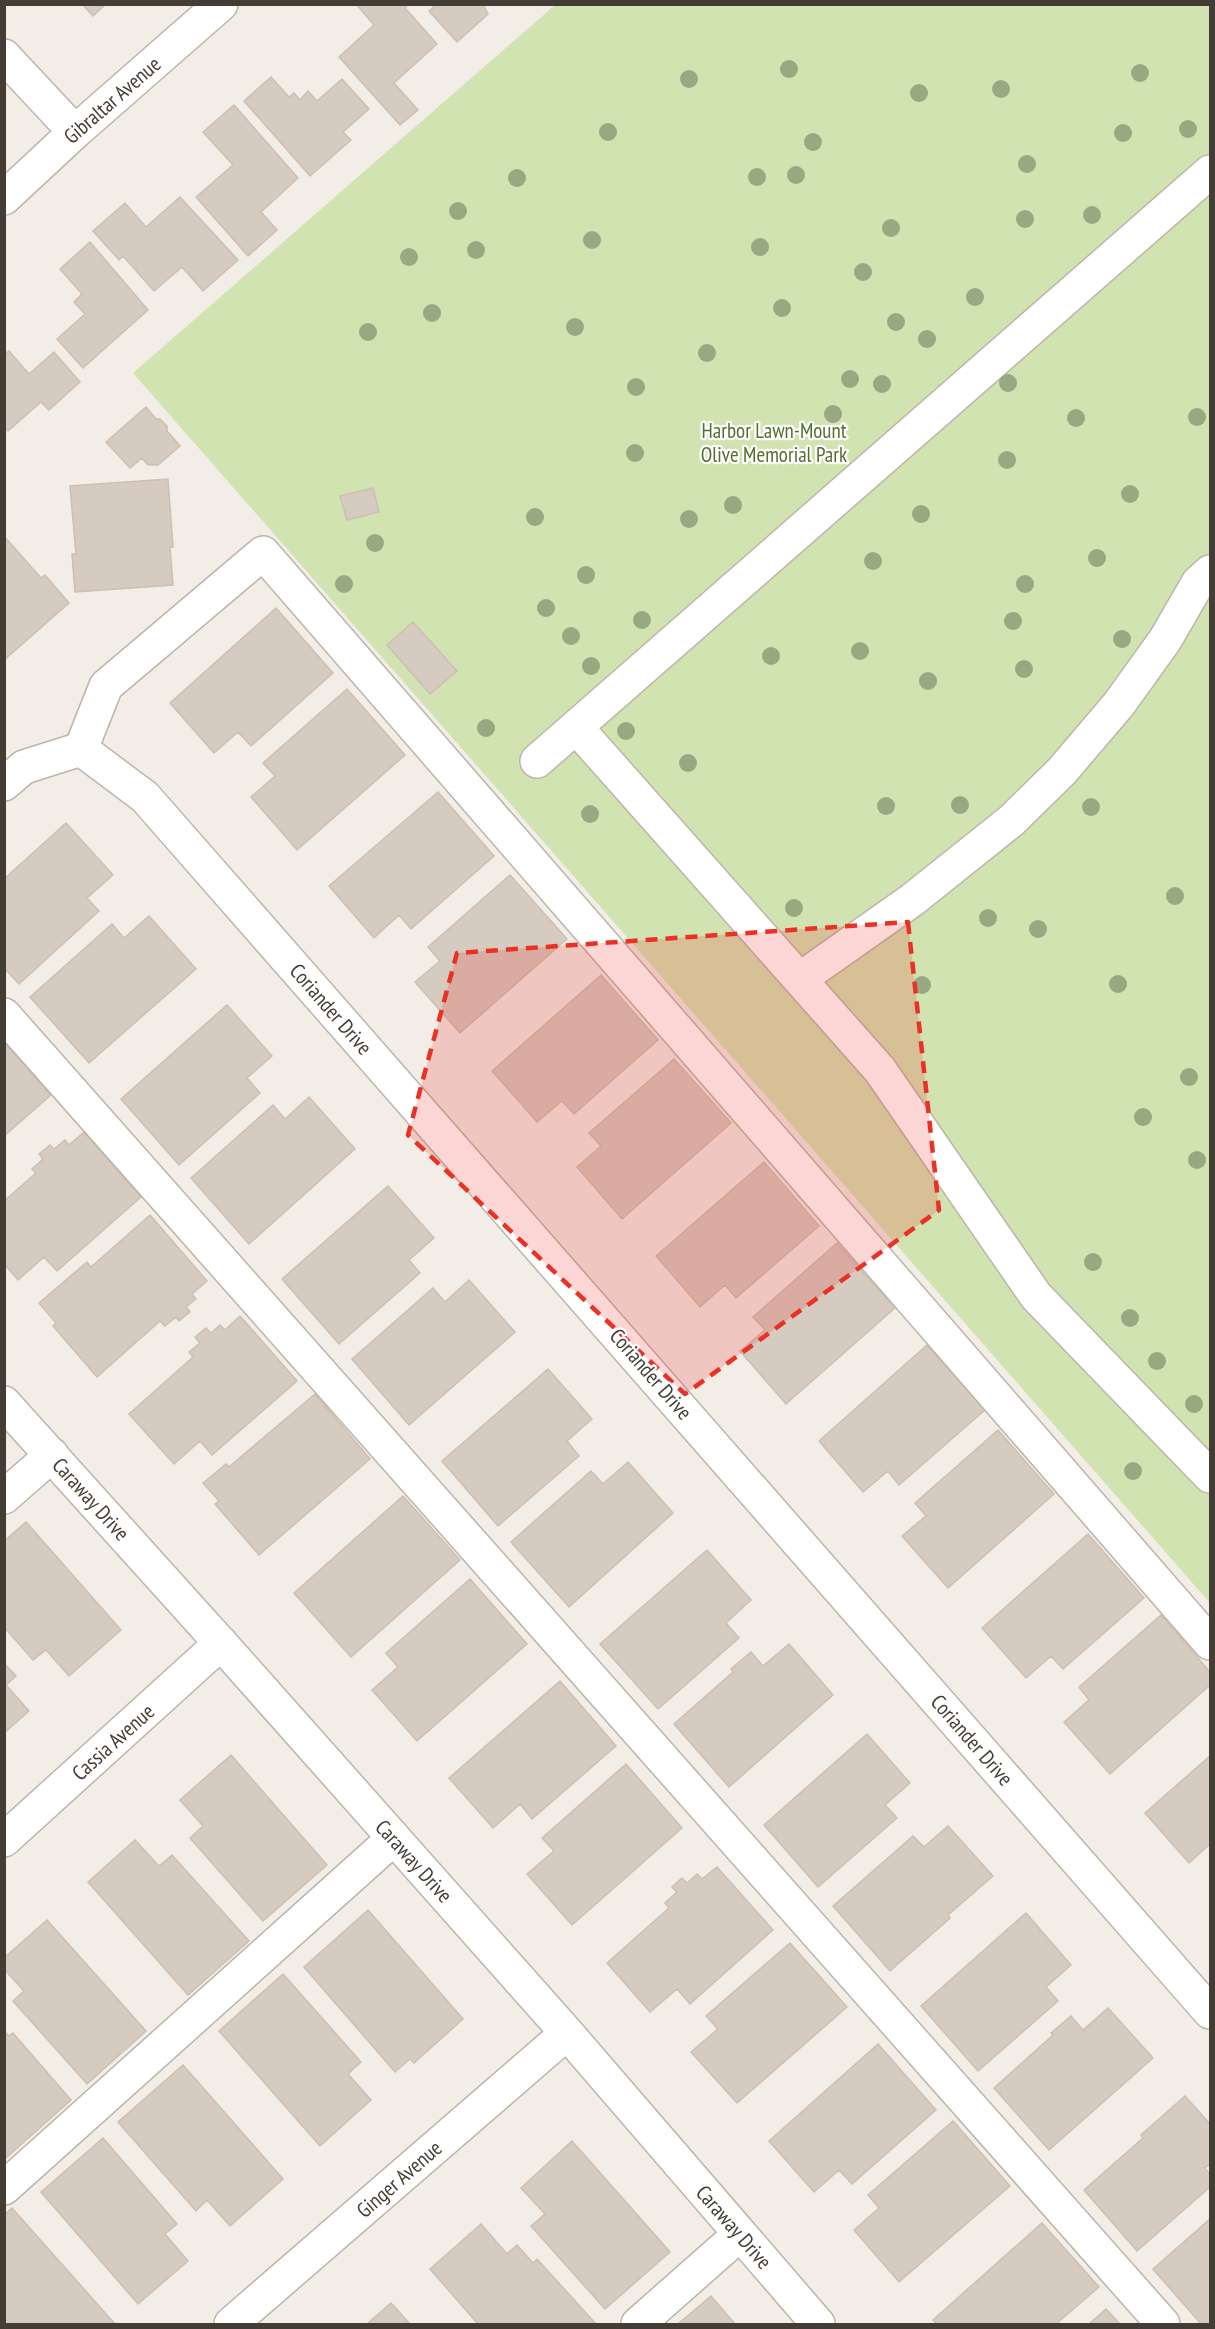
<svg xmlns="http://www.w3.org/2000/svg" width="1215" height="2329" viewBox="0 0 1215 2329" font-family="'PT Sans Narrow',sans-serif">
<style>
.green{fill:#d2e3b2}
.building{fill:#d6cbc0;stroke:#cdbfb1;stroke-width:1.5}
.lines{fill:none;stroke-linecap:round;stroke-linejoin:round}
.minor-casing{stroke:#bdb4aa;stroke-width:36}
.minor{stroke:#fff;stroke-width:33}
.tree{fill:#98a981}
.marked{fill:#e93126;fill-opacity:0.2;stroke:#e93126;stroke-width:4.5;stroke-dasharray:12 8;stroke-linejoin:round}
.labels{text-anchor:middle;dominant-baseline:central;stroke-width:4.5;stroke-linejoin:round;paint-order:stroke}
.street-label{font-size:21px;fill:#443d36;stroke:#fff}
.park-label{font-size:21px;fill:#4e712e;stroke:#fff}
</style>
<rect width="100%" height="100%" fill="#f2ede7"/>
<!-- green -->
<path class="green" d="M555 5H1210V1603L133 373Z"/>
<!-- building -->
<path class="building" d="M82 4H106L93 16Z
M356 4H409L405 8 437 44 394 83 418 110 400 125 339 57 374 25Z
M437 4H483L488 14 457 42 429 11Z
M271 77 289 97 294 93 300 100 308 91 317 101 342 79 369 109 343 132 351 140 310 176 244 101Z
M234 105 298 178 261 212 277 230 248 256 196 197 233 165 203 132Z
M180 197 238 260 203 291 182 267 154 291 123 256 119 260 93 231 125 203 146 227Z
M90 242 148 310 83 368 57 339 85 314 74 302 82 294 60 269Z
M9 351 29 374 54 352 80 382 49 410 41 402 8 431 4 427V355Z
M146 407 156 419H160L167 426V431L180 446 158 465H148L142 458 130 468 106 442Z
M168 479 173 547H170L173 585 75 592 72 554H76L70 486Z
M373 488 379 512 347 520 340 496Z
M4 536 41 578 45 575 69 603 4 660Z
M276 608 333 673 251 746 238 732 214 753 170 703Z
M413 622 457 671 430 694 387 645Z
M347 689 405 755 297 850 251 797 275 776 263 763Z
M438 792 494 856 411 929 399 915 374 938 329 886Z
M66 823 113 875 87 898 99 911 19 984 4 968V879Z
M510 875 567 939 460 1033 415 982 440 961 428 947Z
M149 916 196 969 89 1063 30 997 112 924 124 938Z
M601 975 658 1040 574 1114 562 1101 537 1122 492 1071Z
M227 1005 272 1056 247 1078 260 1093 179 1165 121 1099Z
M4 1042 51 1095 4 1136Z
M674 1059 731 1123 622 1219 577 1167 601 1146 589 1133Z
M309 1097 355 1149 249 1244 191 1178 273 1105 285 1119Z
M84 1132 141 1197 57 1271 44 1257 18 1280 4 1264V1201L36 1173 32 1169 43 1159 39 1154 50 1145 54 1149 65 1140 69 1145Z
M764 1162 819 1226 736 1298 725 1285 700 1307 656 1256Z
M388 1186 434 1238 409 1260 420 1273 339 1344 282 1279Z
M150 1215 207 1281 192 1294 196 1299 186 1307 190 1312 179 1321 176 1317 165 1326 160 1321 97 1377 53 1326 56 1323 39 1303 87 1262 91 1267Z
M837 1243 895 1308 786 1404 740 1351 765 1330 753 1317Z
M469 1280 515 1332 409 1425 352 1359 433 1288 445 1302Z
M240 1316 297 1381 212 1455 200 1441 174 1464 129 1414 193 1357 189 1352 200 1343 195 1337 206 1328 211 1333 220 1325 225 1330Z
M927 1345 985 1410 899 1485 888 1471 863 1492 819 1441Z
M548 1369 592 1419 567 1441 579 1456 498 1526 442 1461Z
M315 1394 370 1459 259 1555 215 1504 219 1501 203 1483 226 1464 229 1467Z
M998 1430 1054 1494 948 1588 902 1536 926 1516 915 1503Z
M628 1462 673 1513 569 1607 511 1542 591 1471 603 1484Z
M403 1496 460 1560 351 1657 294 1593Z
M26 1522 121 1630 69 1676 46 1650 33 1660 4 1627V1541Z
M1088 1534 1144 1598 1063 1669 1051 1656 1026 1678 982 1628Z
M707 1550 751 1600 726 1623 739 1638 658 1709 600 1644Z
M470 1579 527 1644 417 1741 372 1690 398 1667 386 1653Z
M1161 1615 1210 1672V1685L1110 1774 1064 1722 1089 1700 1079 1687Z
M789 1644 833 1695 729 1787 674 1724 733 1672 731 1669 751 1652 763 1666Z
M4 1663 16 1676 6 1685 29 1711 4 1733Z
M560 1681 616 1746 532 1819 520 1804 493 1828 449 1778Z
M867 1734 910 1783 885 1805 897 1818 818 1887 764 1825Z
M231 1755 327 1865 263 1921 190 1838 203 1826 180 1800Z
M1210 1756V1844L1189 1863 1145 1813Z
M626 1764 682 1828 572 1925 527 1874 554 1851 542 1838Z
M948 1826 993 1876 948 1915 950 1918 890 1971 833 1906 913 1836 924 1847Z
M135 1840 159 1866 172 1855 249 1941 188 1995 88 1882Z
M717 1867 773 1930 690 2004 677 1989 650 2012 607 1963 669 1908 665 1903 677 1892 672 1887 682 1878 687 1883 697 1874 702 1879Z
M368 1910 463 2019 414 2063 410 2059 395 2072 304 1967Z
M1026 1913 1071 1965 1046 1987 1058 2001 978 2071 921 2006Z
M47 1920 146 2031 87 2084 13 2001 24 1991 4 1969V1958Z
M790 1943 847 2007 737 2103 691 2052 718 2029 706 2016Z
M283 1974 361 2062 348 2074 371 2100 320 2146 219 2031Z
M1108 2008 1153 2058 1049 2150 994 2088 1053 2035 1051 2033 1071 2016 1083 2030Z
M4 2031 9 2036 13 2033 71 2100 7 2157 4 2154Z
M878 2044 936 2110 852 2184 839 2170 814 2192 769 2141Z
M183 2065 283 2179 230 2226 207 2200 196 2211 118 2122Z
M1185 2096 1210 2124V2164L1205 2168 1210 2175V2187L1137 2251 1084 2190 1143 2138 1141 2135Z
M953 2121 1010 2186 899 2282 854 2230 879 2208 868 2195Z
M103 2138 177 2224 165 2234 188 2261 138 2304 41 2192Z
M572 2141 670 2252 605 2309 531 2226 545 2214 521 2188Z
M12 2208 115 2324H4V2215Z
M1210 2219V2324H1201L1153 2269Z
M1042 2223 1099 2287 1056 2324H937L933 2320Z
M481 2224 507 2254 517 2245 533 2263 537 2259 596 2324H478L430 2269Z
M711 2296 735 2324H678Z
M391 2303 410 2324H367Z
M1106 2309 1120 2324H1089Z"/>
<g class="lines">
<defs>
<path id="minor" d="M4 56 75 132
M4 198 75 132 221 4
M576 727 880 1070 1036 1296 1210 1476
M81 749 106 686 263 553 1210 1643
M81 749 145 797 1210 2012
M537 761 1210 172
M4 784 24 767 81 749
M800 979 912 900 1011 821 1062 771 1119 704 1165 640 1198 583 1210 572
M4 1015 1163 2324
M4 1403 234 1658 567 2033 818 2324
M4 1497 52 1455
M4 1840 221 1643
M4 2188 394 1838
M231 2324 567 2033
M638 2324 740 2234"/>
</defs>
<!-- minor casing -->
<use href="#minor" class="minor-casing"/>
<!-- minor -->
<use href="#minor" class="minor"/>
</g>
<!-- trees -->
<g class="tree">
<circle cx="789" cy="69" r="9"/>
<circle cx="1140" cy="73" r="9"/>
<circle cx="689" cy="79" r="9"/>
<circle cx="1001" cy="89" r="9"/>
<circle cx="919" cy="93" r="9"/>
<circle cx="1188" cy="129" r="9"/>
<circle cx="608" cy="132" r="9"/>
<circle cx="1123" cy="133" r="9"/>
<circle cx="813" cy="142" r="9"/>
<circle cx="1027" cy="164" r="9"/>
<circle cx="796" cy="175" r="9"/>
<circle cx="757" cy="177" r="9"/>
<circle cx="517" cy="178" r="9"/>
<circle cx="458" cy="211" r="9"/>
<circle cx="1092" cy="215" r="9"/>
<circle cx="1025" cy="219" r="9"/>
<circle cx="891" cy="228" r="9"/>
<circle cx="592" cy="240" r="9"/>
<circle cx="760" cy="247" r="9"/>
<circle cx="476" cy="250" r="9"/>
<circle cx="409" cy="257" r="9"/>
<circle cx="863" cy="272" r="9"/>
<circle cx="975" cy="297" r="9"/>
<circle cx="782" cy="308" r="9"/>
<circle cx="432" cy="313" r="9"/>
<circle cx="896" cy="322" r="9"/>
<circle cx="575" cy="327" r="9"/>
<circle cx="368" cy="332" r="9"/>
<circle cx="927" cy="339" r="9"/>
<circle cx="707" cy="353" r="9"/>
<circle cx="850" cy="379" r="9"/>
<circle cx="1008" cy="383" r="9"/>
<circle cx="882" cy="384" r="9"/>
<circle cx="636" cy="387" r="9"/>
<circle cx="833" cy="414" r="9"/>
<circle cx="1197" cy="417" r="9"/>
<circle cx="1076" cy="418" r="9"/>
<circle cx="635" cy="453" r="9"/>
<circle cx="1007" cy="460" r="9"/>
<circle cx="1130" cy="494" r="9"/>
<circle cx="733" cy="505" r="9"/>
<circle cx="921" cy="514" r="9"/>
<circle cx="535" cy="517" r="9"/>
<circle cx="689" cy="519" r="9"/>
<circle cx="375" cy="543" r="9"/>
<circle cx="1097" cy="558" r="9"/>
<circle cx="873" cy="561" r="9"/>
<circle cx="586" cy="575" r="9"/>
<circle cx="344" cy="584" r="9"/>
<circle cx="1025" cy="584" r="9"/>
<circle cx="546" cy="608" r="9"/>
<circle cx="642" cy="620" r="9"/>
<circle cx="1013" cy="621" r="9"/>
<circle cx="571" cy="636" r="9"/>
<circle cx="1122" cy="639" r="9"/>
<circle cx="860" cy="651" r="9"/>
<circle cx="771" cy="656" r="9"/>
<circle cx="591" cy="666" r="9"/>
<circle cx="1024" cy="669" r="9"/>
<circle cx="928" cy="681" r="9"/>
<circle cx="486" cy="728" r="9"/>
<circle cx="626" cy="731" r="9"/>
<circle cx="688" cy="763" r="9"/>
<circle cx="960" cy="805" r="9"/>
<circle cx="886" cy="806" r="9"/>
<circle cx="1091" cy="807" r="9"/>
<circle cx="590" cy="814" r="9"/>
<circle cx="1175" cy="896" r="9"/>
<circle cx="794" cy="908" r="9"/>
<circle cx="988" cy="918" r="9"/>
<circle cx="1038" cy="929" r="9"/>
<circle cx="1118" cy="984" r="9"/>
<circle cx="922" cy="985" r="9"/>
<circle cx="1189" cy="1077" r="9"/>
<circle cx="1143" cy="1117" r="9"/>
<circle cx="1197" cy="1160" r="9"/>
<circle cx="1093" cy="1262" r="9"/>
<circle cx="1130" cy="1318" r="9"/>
<circle cx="1157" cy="1361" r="9"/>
<circle cx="1194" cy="1404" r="9"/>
<circle cx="1133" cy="1471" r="9"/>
</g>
<!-- marked area -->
<path class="marked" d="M908 922 939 1210 685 1394 408 1135 457 953Z"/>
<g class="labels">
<!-- street labels -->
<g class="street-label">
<text transform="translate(112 100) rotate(-41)">Gibraltar Avenue</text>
<text transform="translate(331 1009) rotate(49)">Coriander Drive</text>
<text transform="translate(651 1374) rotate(49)">Coriander Drive</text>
<text transform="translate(91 1499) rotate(48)">Caraway Drive</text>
<text transform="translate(972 1740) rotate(49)">Coriander Drive</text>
<text transform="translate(113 1742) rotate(-42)">Cassia Avenue</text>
<text transform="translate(414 1861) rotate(48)">Caraway Drive</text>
<text transform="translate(399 2179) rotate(-41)">Ginger Avenue</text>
<text transform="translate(734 2227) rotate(49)">Caraway Drive</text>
</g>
<!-- park labels -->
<g class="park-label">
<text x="774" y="430">Harbor Lawn-Mount<tspan x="774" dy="24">Olive Memorial Park</tspan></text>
</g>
</g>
<!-- border -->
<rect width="1215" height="2329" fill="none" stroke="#443d36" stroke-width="12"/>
</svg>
